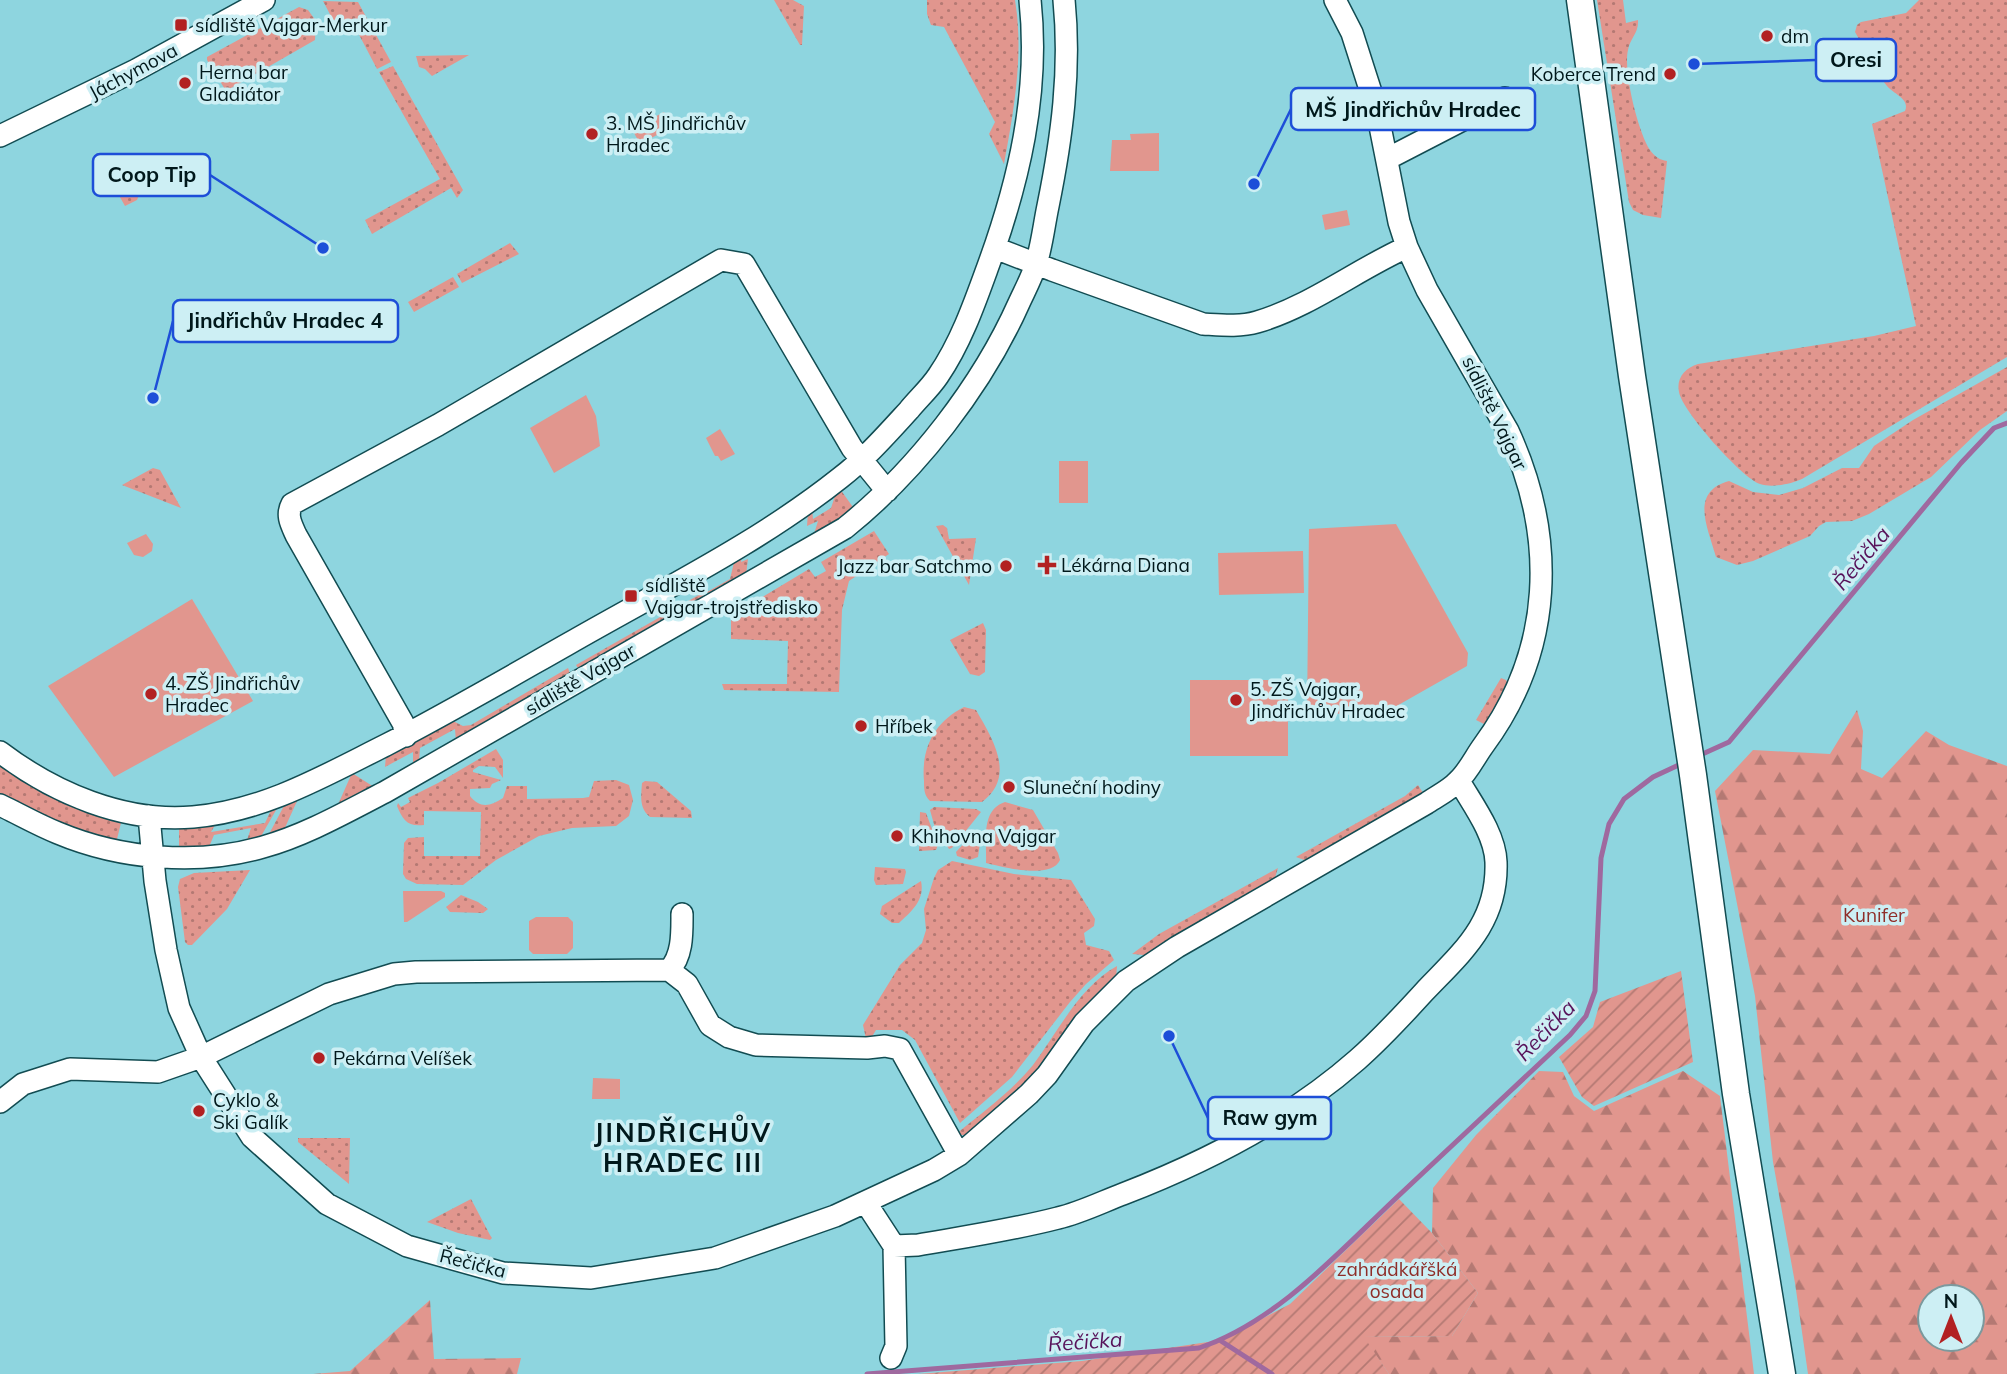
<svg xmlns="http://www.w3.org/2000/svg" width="2007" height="1374" viewBox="0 0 2007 1374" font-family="Mulish,sans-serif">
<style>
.grass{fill:url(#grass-dots)}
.forest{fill:url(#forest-firs);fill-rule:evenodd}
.park{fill:#e1968e}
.garden{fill:url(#garden-furrows)}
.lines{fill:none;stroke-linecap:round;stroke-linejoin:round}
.stream{stroke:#9f699f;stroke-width:5}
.minor-casing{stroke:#124c52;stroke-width:24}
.major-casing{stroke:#124c52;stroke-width:29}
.minor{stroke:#fff;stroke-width:21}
.major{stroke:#fff;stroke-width:26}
.poi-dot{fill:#b22122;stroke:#cdeff4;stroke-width:2.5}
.labels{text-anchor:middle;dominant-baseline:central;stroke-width:7;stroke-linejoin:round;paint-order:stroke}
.poi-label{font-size:19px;fill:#00181b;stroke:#cdeff4;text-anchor:start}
.street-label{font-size:19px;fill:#00181b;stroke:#cdeff4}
.park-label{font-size:19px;fill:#8f2e29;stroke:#cdeff4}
.water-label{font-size:21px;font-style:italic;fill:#57125a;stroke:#cdeff4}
.district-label{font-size:26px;font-weight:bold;letter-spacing:2px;fill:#00181b;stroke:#cdeff4}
.leader{fill:none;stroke:#1d4ed8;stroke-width:2.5}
.callout-dot{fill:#1d4ed8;stroke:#cdeff4;stroke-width:2.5}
.callout{fill:#cdeff4;stroke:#1d4ed8;stroke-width:2.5}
.callout-label{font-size:21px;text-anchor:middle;font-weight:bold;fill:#00181b}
</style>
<defs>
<pattern id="grass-dots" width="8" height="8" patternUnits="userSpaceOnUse" patternTransform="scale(1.75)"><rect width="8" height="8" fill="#e1968e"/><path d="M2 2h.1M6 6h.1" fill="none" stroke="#b47973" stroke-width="1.8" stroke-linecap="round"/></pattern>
<pattern id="forest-firs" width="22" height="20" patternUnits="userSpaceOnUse" patternTransform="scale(1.75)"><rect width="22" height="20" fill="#e1968e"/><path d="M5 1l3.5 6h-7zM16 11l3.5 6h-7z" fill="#b47973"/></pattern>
<pattern id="garden-furrows" width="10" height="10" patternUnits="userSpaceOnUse" patternTransform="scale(1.75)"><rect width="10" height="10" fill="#e1968e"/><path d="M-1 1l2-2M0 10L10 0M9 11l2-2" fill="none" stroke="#b47973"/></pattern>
</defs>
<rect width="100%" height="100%" fill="#8ed5df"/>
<!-- grass -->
<path class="grass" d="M774 0H793L804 6 802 45H800Z
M927 0H1015C1024 54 1014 110 1004 164L989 134 995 122 944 27 931 25 927 14Z
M1597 0H1623L1626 23 1638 20C1639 33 1630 38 1628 50 1623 71 1638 132 1650 150 1655 157 1660 160 1667 161L1661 218 1643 215 1633 210 1629 202Z
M1919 0H2007V357L1802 479C1791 484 1772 488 1760 484 1742 478 1682 411 1679 392 1676 378 1685 368 1698 364L1874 336 1916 326 1872 124 1905 111C1910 99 1895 95 1887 86 1874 71 1865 49 1855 32L1857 25 1861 22 1906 13Z
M323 1 358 2 391 62 377 69 355 27 344 22 333 20Z
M299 7 308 10 316 21 315 40 226 91 207 60V57Z
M469 55 432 76 425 69 419 67 416 56Z
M393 66 463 190 457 198 451 188 372 234 365 220 440 179 379 72Z
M114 153 128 155 142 188 137 200 125 206 100 162Z
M510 243 519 254 462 283 457 274Z
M453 277 459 287 414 312 408 302Z
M2007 367V411L1980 430 1931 477 1869 514 1852 521 1826 522 1819 526 1810 536 1753 561 1737 565 1716 557C1708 528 1689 492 1729 481L1753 492 1779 495 1803 488 1842 468H1859L1874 446 1913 420Z
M153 468 160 470 181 508 122 485Z
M840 489 855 510 814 534 818 521 807 526 808 512 812 509 813 519 831 508 836 493Z
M943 525 947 528 949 539 976 538 969 585 936 526Z
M874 531 889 554 849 581 842 610 839 692 724 690 722 684H787L788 641 731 639V616L809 569 815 577 826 571 821 562Z
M743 550 741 562 748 559 746 575 709 597 707 592 730 579 736 554Z
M704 592 706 598 580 671 576 665Z
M983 623 986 630 985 672 979 676 970 674 950 640Z
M568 668 571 676 456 742 455 729 420 748 419 761 413 764V752L385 767 386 755 449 719 463 726 471 725Z
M1501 678 1506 680 1509 686 1486 725 1476 720Z
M964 707 976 710C992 738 1017 776 982 802L930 801C924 795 924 789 924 781 921 749 934 722 964 707Z
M496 749 503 760V778L495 767 479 766 473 770V772L501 780 492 784 490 788 470 789V796C480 809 491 806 503 798L507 786H527V799L583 798 589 797 594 781 616 780 629 785 633 800 629 816 616 826 572 828 539 836 496 860 463 885 417 884 406 879 403 874 404 843 408 838 424 837V856H480L481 812 424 811V825C407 827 403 820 397 806L398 803 401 807 410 802 408 798 438 783Z
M0 766 35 787 122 819 116 843 81 834 0 795Z
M352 773 374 787 336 809Z
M645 781 657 782 691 811 692 818 650 817C639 808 641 796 642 783Z
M1418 785 1423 793 1418 800 1310 862 1296 857 1405 796Z
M298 799 283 832 268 836 286 802Z
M1005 802 1033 810 1058 853 1060 860C1051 880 1003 867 986 863 987 842 980 810 1005 802Z
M279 805 260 838 246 843 251 828 214 835 209 847 179 846V825L218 820 211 832 265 823 273 806Z
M934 807 976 809 981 812 952 848 949 849 935 828 930 810Z
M920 812 926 813 938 845 936 850 919 851Z
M976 830 981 837 978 857 970 860 957 856 956 852Z
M952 861 1014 874 1071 880 1095 919 1094 926 1084 933 1086 945 1109 951 1114 960 1086 984 1070 1002 1012 1077 960 1123 915 1040 902 1030H876L870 1040 866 1039 863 1025 900 965 922 943 926 930 924 909 934 878 938 870Z
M875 867 905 869 906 872 903 884 876 885 874 880Z
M1278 868 1273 884 1154 951 1144 955 1132 954 1159 934Z
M250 870 227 909 192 945H188L185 942 178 887 180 879 194 873Z
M921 881C925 900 912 911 899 923H892L880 914 882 906Z
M461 895 478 902 488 909 483 913 450 912 446 907Z
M1117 966 1116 979 1036 1077 968 1136 956 1134C982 1113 1011 1092 1033 1065 1058 1032 1079 987 1117 966Z
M298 1138H350L349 1184 298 1142Z
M471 1199 490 1235 492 1238 490 1240 458 1233 427 1222Z"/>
<!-- forest -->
<path class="forest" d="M1857 710 1863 731 1861 769 1882 778 1926 731 1949 745 2007 766V1374H1808L1795 1283 1773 1162 1755 996 1715 791 1753 750 1830 754ZM1972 1297V1339H1930V1297Z
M1539 1071 1563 1072 1574 1096 1594 1111 1683 1071 1720 1096 1754 1374H1389L1363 1337 1452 1336 1478 1293 1432 1233 1433 1188 1476 1135Z
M430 1300 434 1359 521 1358 517 1374H313L350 1371Z"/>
<!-- park -->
<path class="park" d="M664 112 672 127 640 144 632 129Z
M1159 133V171H1110L1112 140H1131L1130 134Z
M1347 210 1350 225 1325 230 1322 215Z
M586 395 596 416 600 446 554 473 530 428Z
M720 429 735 454 721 461 718 456H715L706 438Z
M1088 461V503H1059V461Z
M1396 524 1468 653 1467 666 1379 716 1307 712 1309 529Z
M146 534 153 544 152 551 143 557 134 555 127 543Z
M1303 551 1304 593 1219 595 1218 553Z
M192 599 253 701 114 777 48 686Z
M1190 680H1288V756H1190Z
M441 891 445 893V897L407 922H404L403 891Z
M536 917H568L573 922V948L567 954H533L529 950V921Z
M593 1078 620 1079V1099H592Z"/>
<!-- garden -->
<path class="garden" d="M1681 971 1693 1062 1594 1106 1582 1097 1559 1057 1593 1027 1600 1002Z
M1399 1199 1432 1233 1478 1293 1452 1336 1364 1337 1389 1374H918L1082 1361 1221 1340 1290 1304Z"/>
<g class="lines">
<!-- stream -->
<path class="stream" d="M1698 756 1729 742 1961 463 1994 428 2007 423
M1221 1341 1272 1374
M867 1374 1199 1348C1276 1322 1336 1255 1394 1200 1453 1145 1511 1090 1570 1035L1586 1016 1595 991 1601 858 1609 824 1624 799 1653 777 1683 763"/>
<defs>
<path id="minor" d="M0 136 136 70 264 0
M1387 159 1505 98
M995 248 1052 270 1203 324C1221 325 1240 327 1257 322 1311 306 1356 270 1407 247
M406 736 403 723 296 535C291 524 286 515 292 504L438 425 721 260 744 264 852 448 887 491
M0 752C54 793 124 823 193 817 264 811 324 776 386 745 448 713 508 678 568 644 660 591 757 544 840 478 866 458 887 434 909 410 918 399 930 388 938 376 960 344 974 305 987 269 1019 182 1040 93 1030 0
M0 805C19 814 38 825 58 833 120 859 198 866 263 847 306 835 346 812 385 792L845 528C916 471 982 386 1019 303 1025 290 1032 277 1036 264 1042 245 1044 225 1048 206 1062 137 1071 70 1064 0
M149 816 155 881 166 950 179 1008 201 1057 252 1137 327 1204 407 1246 503 1273 591 1278 715 1258 835 1216 934 1170 959 1155 1029 1094 1047 1075 1084 1023 1126 981 1177 947 1427 803C1437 796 1450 790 1458 781 1468 772 1475 757 1483 746 1554 650 1557 537 1508 431L1427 290 1407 247 1399 222 1377 111 1352 33 1335 0
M669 970C683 956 682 932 682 914
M0 1102 23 1084 70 1069 158 1072 201 1057 329 994 394 974 416 972 669 970 687 984 710 1025 729 1037 756 1045 867 1048 885 1046 900 1049 959 1155
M866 1203 894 1246 896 1346 891 1358
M894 1246 918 1245C964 1237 1012 1230 1058 1218 1080 1213 1102 1202 1123 1194 1206 1162 1290 1119 1357 1060 1381 1039 1403 1015 1424 992 1462 952 1498 923 1496 862 1495 834 1473 805 1459 781"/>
<path id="major" d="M1580 0 1632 376 1693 775 1736 1094 1782 1374"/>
</defs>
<!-- minor casing -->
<use href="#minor" class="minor-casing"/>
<!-- major casing -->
<use href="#major" class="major-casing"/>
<!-- minor -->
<use href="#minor" class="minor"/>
<!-- major -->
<use href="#major" class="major"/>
</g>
<!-- markers -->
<g class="poi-dot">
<rect x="174" y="18" width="14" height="14" rx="3.5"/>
<circle cx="1767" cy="36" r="7"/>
<circle cx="1670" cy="74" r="7"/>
<circle cx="185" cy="83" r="7"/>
<circle cx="592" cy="134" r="7"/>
<path d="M1043.5 554.5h7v7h7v7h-7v7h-7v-7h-7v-7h7z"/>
<circle cx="1006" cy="566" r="7"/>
<rect x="624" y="589" width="14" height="14" rx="3.5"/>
<circle cx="151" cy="694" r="7"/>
<circle cx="1236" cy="700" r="7"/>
<circle cx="861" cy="726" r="7"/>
<circle cx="1009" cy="787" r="7"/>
<circle cx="897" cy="836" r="7"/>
<circle cx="319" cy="1058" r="7"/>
<circle cx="199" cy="1111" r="7"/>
</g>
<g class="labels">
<!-- poi labels -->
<g class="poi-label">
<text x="195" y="25">sídliště Vajgar-Merkur</text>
<text x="1781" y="36">dm</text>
<text x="199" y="72">Herna bar<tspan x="199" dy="22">Gladiátor</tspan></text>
<text x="1656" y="74" text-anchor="end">Koberce Trend</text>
<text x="606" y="123">3. MŠ Jindřichův<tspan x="606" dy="22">Hradec</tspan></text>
<text x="1061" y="565">Lékárna Diana</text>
<text x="992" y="566" text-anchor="end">Jazz bar Satchmo</text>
<text x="645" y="585">sídliště<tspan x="645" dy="22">Vajgar-trojstředisko</tspan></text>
<text x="165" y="683">4. ZŠ Jindřichův<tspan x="165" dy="22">Hradec</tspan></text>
<text x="1250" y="689">5. ZŠ Vajgar,<tspan x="1250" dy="22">Jindřichův Hradec</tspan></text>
<text x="875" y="726">Hříbek</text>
<text x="1023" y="787">Sluneční hodiny</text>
<text x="911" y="836">Khihovna Vajgar</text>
<text x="333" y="1058">Pekárna Velíšek</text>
<text x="213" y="1100">Cyklo &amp;<tspan x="213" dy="22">Ski Galík</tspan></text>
</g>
<!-- street labels -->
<g class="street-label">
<text transform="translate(133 71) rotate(-28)">Jáchymova</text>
<text transform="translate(1495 413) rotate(64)">sídliště Vajgar</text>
<text transform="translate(580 679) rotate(-30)">sídliště Vajgar</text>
<text transform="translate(473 1263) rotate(14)">Řečička</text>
</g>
<!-- park labels -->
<g class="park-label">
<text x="1874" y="915">Kunifer</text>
<text x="1397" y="1269">zahrádkářšká<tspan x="1397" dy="22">osada</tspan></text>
</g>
<!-- water labels -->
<g class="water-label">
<text transform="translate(1861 558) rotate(-50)">Řečička</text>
<text transform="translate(1545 1030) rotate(-46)">Řečička</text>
<text transform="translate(1085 1341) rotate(-4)">Řečička</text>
</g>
<!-- district labels -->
<g class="district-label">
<text x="683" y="1132">JINDŘICHŮV<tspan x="683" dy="30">HRADEC III</tspan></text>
</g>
</g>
<!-- callouts -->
<path class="leader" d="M1694 64L1816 60M1254 184L1291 109M323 248L210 175M153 398L173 321M1169 1036L1208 1118"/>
<g class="callout-dot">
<circle cx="1694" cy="64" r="7"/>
<circle cx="1254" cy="184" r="7"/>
<circle cx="323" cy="248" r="7"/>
<circle cx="153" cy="398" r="7"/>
<circle cx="1169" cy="1036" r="7"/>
</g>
<g class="callout">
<rect x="1816" y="39" width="80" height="42" rx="7"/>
<rect x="1291" y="88" width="244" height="42" rx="7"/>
<rect x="93" y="154" width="117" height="42" rx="7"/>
<rect x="173" y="300" width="225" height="42" rx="7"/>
<rect x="1208" y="1097" width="123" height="42" rx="7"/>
</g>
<g class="callout-label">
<text x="1856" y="67">Oresi</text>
<text x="1413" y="117">MŠ Jindřichův Hradec</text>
<text x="152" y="182">Coop Tip</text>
<text x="285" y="328">Jindřichův Hradec 4</text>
<text x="1270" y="1125">Raw gym</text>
</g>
<!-- north arrow -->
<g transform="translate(1951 1318)"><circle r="33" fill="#cdeff4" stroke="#7b999d" stroke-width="2"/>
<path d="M0-5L12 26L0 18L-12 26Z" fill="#b22122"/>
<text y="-10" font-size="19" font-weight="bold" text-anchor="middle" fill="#00181b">N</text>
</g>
</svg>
